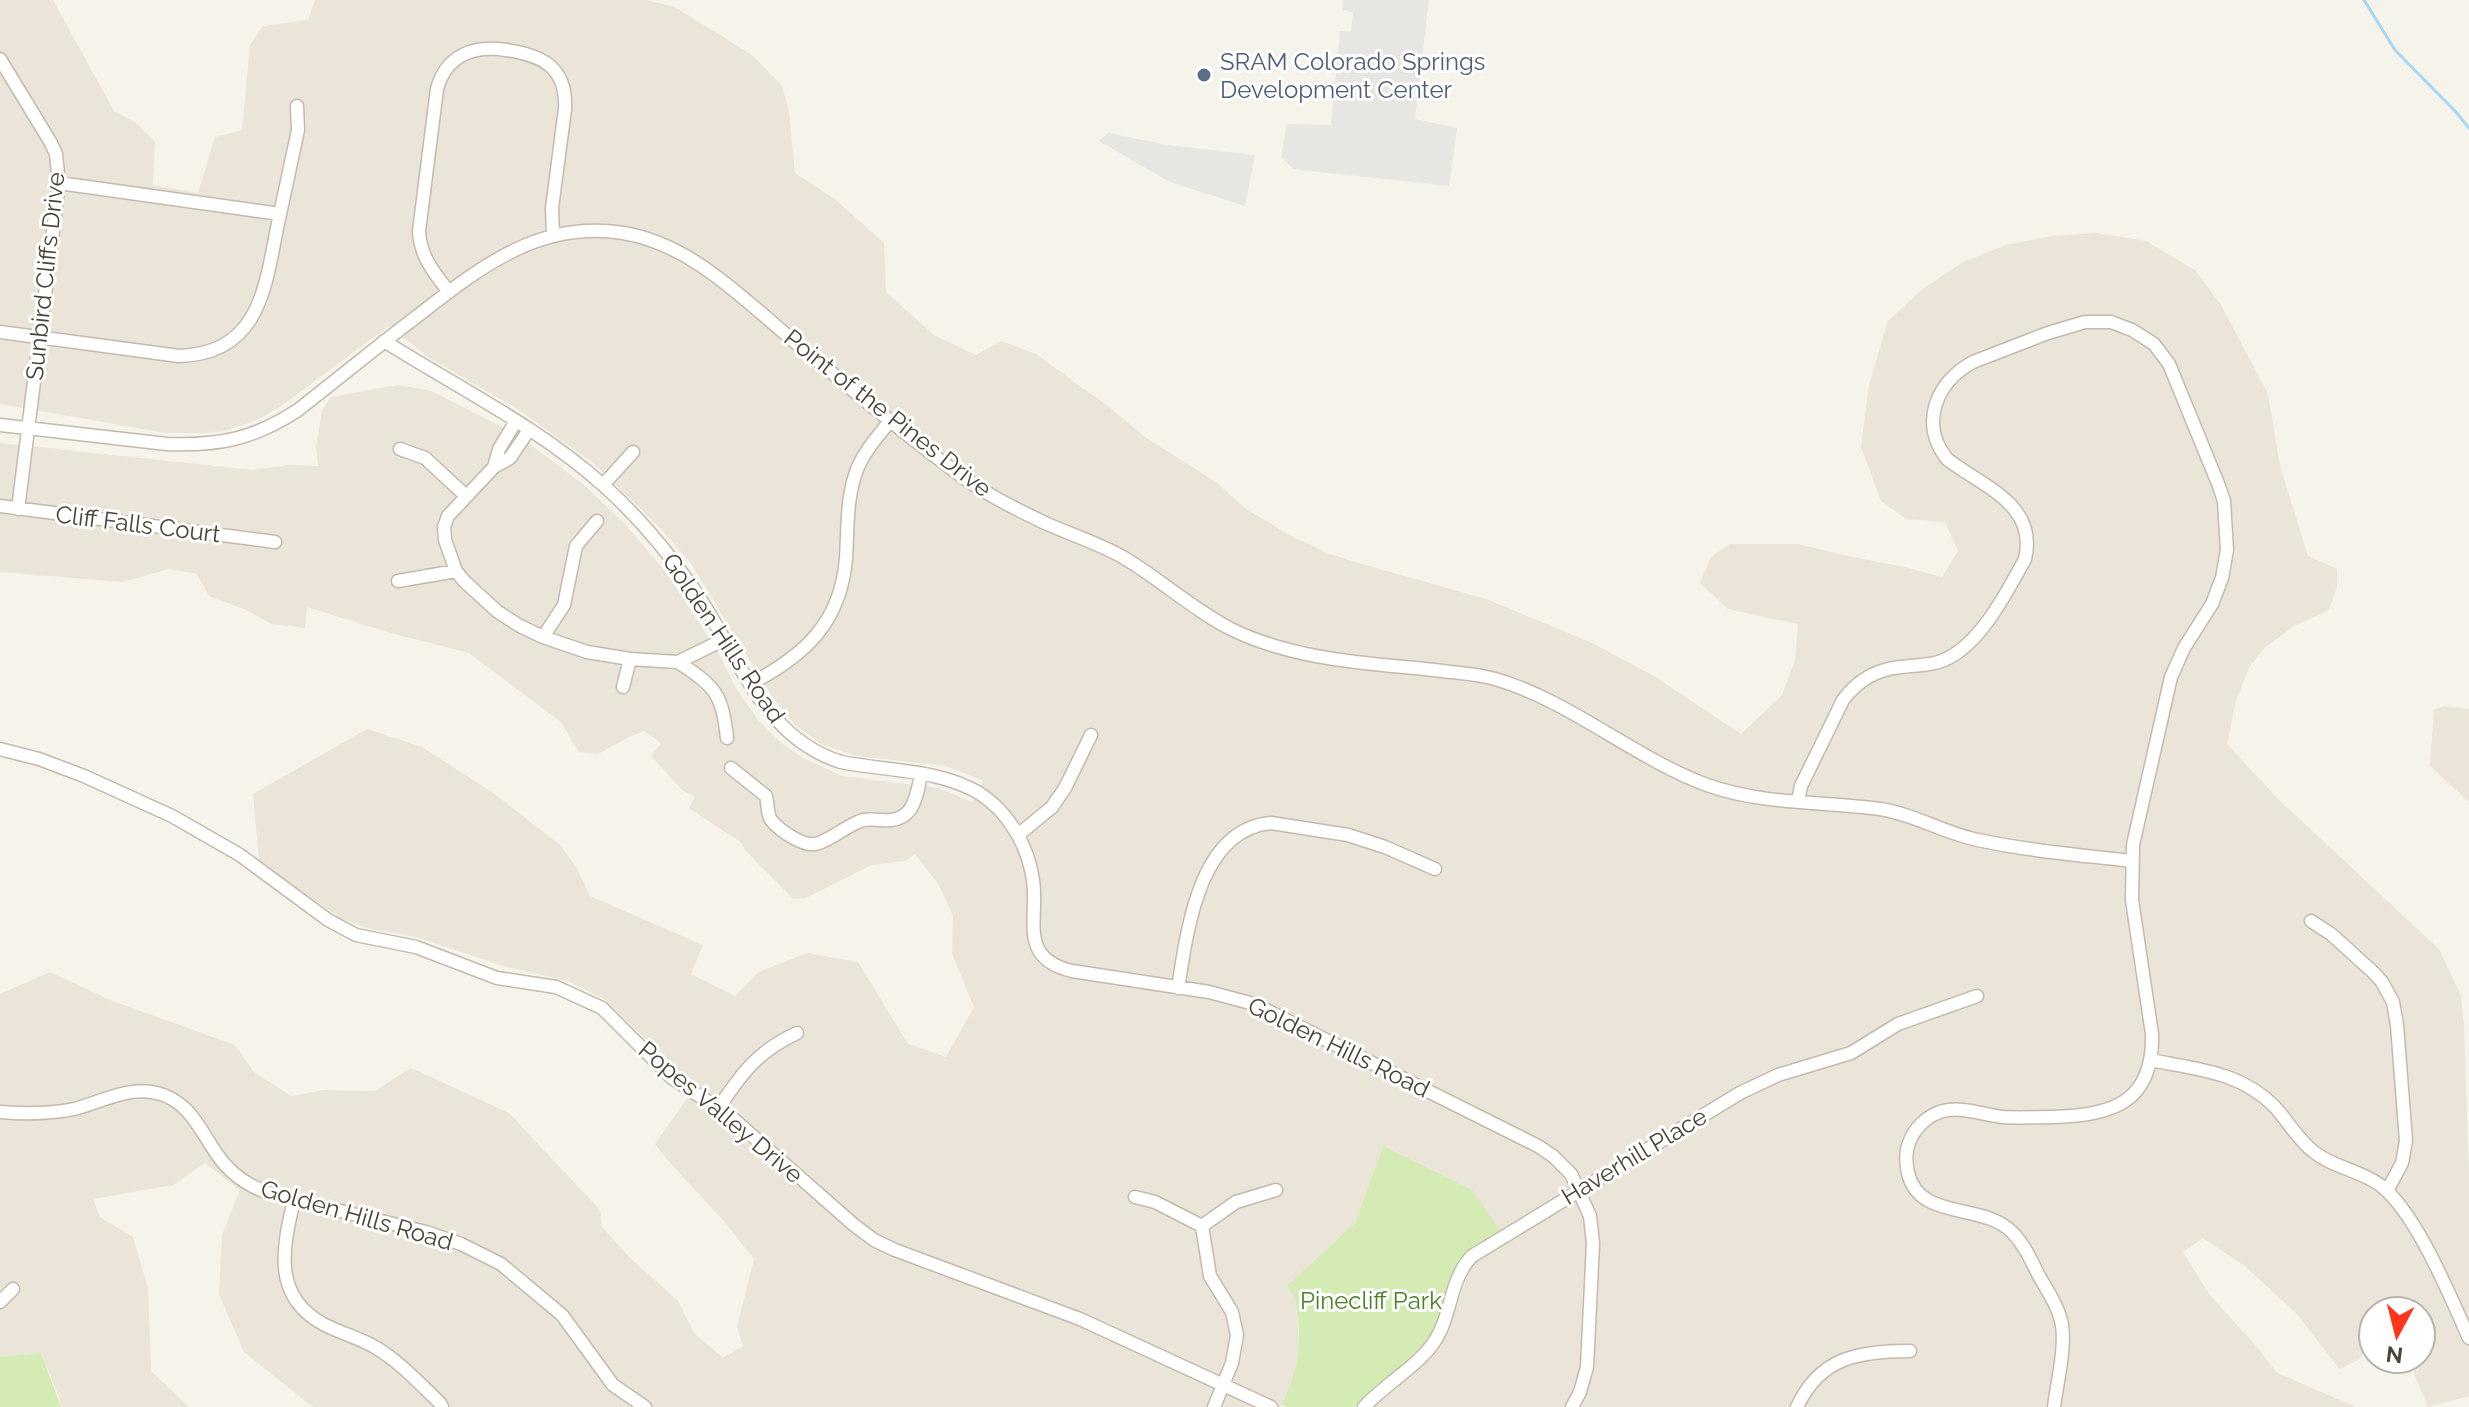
<svg xmlns="http://www.w3.org/2000/svg" width="2469" height="1407" viewBox="0 0 2469 1407" font-family="Raleway,sans-serif">
<style>
.residential{fill:#eae4d9}
.green{fill:#d4ecb3}
.parking{fill:#e8e6e3}
.lines{fill:none;stroke-linecap:round;stroke-linejoin:round}
.stream{stroke:#a6d7f4;stroke-width:3}
.minor-casing{stroke:#c2baad;stroke-width:15}
.minor{stroke:#fff;stroke-width:12}
.service-dot{fill:#5c6f8a;stroke:#fff;stroke-width:3}
.labels{text-anchor:middle;dominant-baseline:central;stroke-width:6;stroke-linejoin:round;paint-order:stroke}
.service-label{font-size:24px;fill:#4e5e75;stroke:#fff;text-anchor:start}
.street-label{font-size:24px;fill:#4b4338;stroke:#fff}
.park-label{font-size:24px;fill:#4c8127;stroke:#fff}
</style>
<rect width="100%" height="100%" fill="#f6f3eb"/>
<!-- residential -->
<path class="residential" d="M0 0H53L114 111 135 122 155 142 153 185 198 193 215 137 242 130 250 45 263 26 308 20 315 0H646L675 7 752 55 782 86 789 112 795 173 836 200 884 243 886 292 935 336 976 355 1001 341 1036 354 1109 407 1145 437 1217 483 1246 509 1289 535 1327 553 1355 562 1486 599 1590 642 1654 676 1741 734 1782 695 1795 661 1798 624 1728 609 1700 583 1711 557 1730 544H1798L1852 557 1905 567 1942 577 1958 551 1945 522 1906 519 1881 501 1861 447 1869 385 1888 321 1920 291 1963 262 2006 245 2051 236 2096 233 2146 241 2195 270 2221 305 2268 394 2280 466 2308 556 2337 569V587L2329 610 2294 626 2264 648 2249 668 2236 700 2227 744 2280 801 2439 949 2461 996 2464 1026 2469 1177V1396L2428 1407 2408 1359H2421V1311H2373V1344L2358 1360 2339 1369 2298 1315 2246 1267 2203 1238 2183 1252 2209 1294 2257 1347 2277 1373 2356 1407H1373L1437 1351 1447 1333 1471 1266 1478 1259 1507 1241 1500 1230 1383 1146 1355 1223 1288 1286 1295 1295 1300 1353 1295 1374 1281 1407H313L244 1352 219 1294 222 1235 240 1190 205 1163 173 1185 93 1199 100 1217 133 1237 148 1288 151 1371 189 1407H61L59 1397 41 1353 0 1357V994L50 972 110 1000 235 1045 254 1072 291 1096 324 1090 375 1091 411 1068 509 1113 600 1210 602 1227 629 1257 678 1301 694 1333 723 1358 743 1346 737 1327 754 1259 723 1220 671 1164 655 1144 698 1083 666 1063 649 1042 604 999 568 981 504 966 416 937 371 929 340 918 259 861 253 794 367 729 422 747 496 795 560 845 576 867 590 896 703 945 691 974 735 996 759 972 807 953 858 962 908 1044 946 1057 974 1007 952 954 953 916 939 885 915 854 906 861 871 865 806 898 793 899 745 850 742 843 689 808 695 797 682 790 651 756 661 743 644 731 629 737 598 754 579 752 561 722 469 653 387 632 307 607 305 628 272 624 246 610 209 596 197 574 169 569 123 582 0 572V443L253 470 289 465 318 466 316 448 322 410 331 397 398 385 431 391 502 427 536 449 584 485 624 523 668 575 718 652 737 690 759 721 781 743 803 758 842 776 938 788 972 802 983 781 946 766 857 756 821 744 793 723 773 698 690 562 660 528 593 463 519 410 428 357 389 326 281 406 257 420 228 430 205 433H166L0 404Z
M2444 706 2469 709V802L2430 766 2434 710Z"/>
<!-- green -->
<path class="green" d="M1383 1146 1472 1190 1500 1230 1472 1247 1458 1261 1433 1331 1427 1341 1355 1407H1286L1282 1405C1296 1371 1301 1359 1298 1322 1296 1307 1298 1299 1287 1286L1355 1223Z
M41 1353 61 1407H0V1357Z"/>
<!-- parking -->
<path class="parking" d="M1343 0H1429L1415 119 1457 128 1449 186 1293 169 1281 157 1287 124 1331 125 1340 31 1351 32 1353 13 1342 9Z
M1108 133 1167 145 1255 155 1245 206 1170 182 1099 141Z"/>
<g class="lines">
<!-- stream -->
<path class="stream" d="M2364 0 2395 50 2455 111 2469 128"/>
<defs>
<path id="minor" d="M0 59 51 143 56 154 59 183 18 509
M59 183 280 214
M449 292C434 273 420 256 419 231L437 89C446 55 474 45 506 50 542 55 567 67 565 109L552 208 553 235
M0 332 179 356C258 354 265 290 277 228 284 195 291 162 298 130L297 106
M384 341C457 387 538 427 603 485 638 516 668 552 695 591 738 653 761 737 841 762 886 771 939 769 979 793 1009 812 1028 846 1033 880 1039 918 1017 958 1072 971L1209 992 1254 1004 1538 1146 1553 1156 1571 1174 1590 1216 1593 1243 1587 1367 1580 1392 1572 1407
M0 425 167 444C219 446 254 439 298 410 339 378 379 345 420 314 482 266 540 220 623 233 692 244 744 300 795 342 848 386 900 431 956 472 983 493 1014 508 1045 523 1070 534 1097 543 1121 556 1159 578 1193 610 1233 630 1295 660 1366 663 1434 670 1454 673 1475 673 1495 679 1569 700 1634 758 1707 785 1763 805 1822 801 1880 809 1914 814 1944 833 1978 840 2028 851 2081 855 2131 861
M529 430 510 458 494 467 448 516 444 527 445 540 456 571 464 581 498 612 520 626 543 637 587 652 630 659 678 662 725 639
M400 449 425 458 466 496
M494 467 499 449 516 421
M603 485 633 452
M0 506 275 542
M398 581 456 571
M543 637 564 605 576 546 597 521
M678 662C716 687 722 694 727 738
M750 684C804 656 841 623 846 558 848 527 846 496 858 467 866 449 878 436 890 421
M623 687 630 659
M0 749 39 759 84 776 172 816 240 855 328 920 356 935 416 947 497 978 556 987 602 1008 672 1078 730 1116 854 1225 874 1240 895 1250 1080 1319 1271 1407
M731 768 766 796C768 804 767 814 771 820 780 831 806 849 819 843 833 838 844 828 858 822 865 818 874 820 882 820 913 823 916 799 921 775
M1798 802 1801 786 1843 700C1857 681 1877 669 1901 667 1916 665 1931 666 1944 660 1980 645 2007 592 2025 559 2038 504 1983 487 1947 459 1919 424 1936 382 1973 362L2048 333 2085 322H2111L2132 330 2154 344 2169 364 2219 486 2224 501 2227 550 2222 578 2212 604 2184 648 2171 677 2133 845 2132 900 2152 1034C2154 1103 2111 1116 2052 1117 2036 1117 2019 1118 2003 1117 1984 1115 1962 1106 1943 1111 1928 1115 1914 1128 1909 1143 1905 1152 1906 1163 1908 1173 1919 1221 1982 1202 2012 1232 2024 1244 2031 1260 2038 1274 2045 1287 2056 1302 2060 1317 2068 1340 2057 1382 2054 1407
M1018 835 1052 807 1065 788 1091 735
M2311 921 2331 934 2374 973 2382 982 2393 1002 2397 1025 2406 1141 2402 1163 2387 1191
M1178 988C1187 931 1199 829 1271 823L1348 835 1385 847 1435 869
M2150 1060C2195 1069 2239 1071 2274 1106 2288 1121 2298 1140 2314 1152 2334 1168 2360 1170 2380 1185 2416 1212 2450 1296 2469 1338
M719 1107C742 1073 758 1051 797 1033
M0 1112C24 1114 50 1114 74 1109 102 1102 127 1086 157 1093 189 1101 199 1128 216 1153 230 1174 250 1188 275 1195L426 1232 461 1244 501 1264 562 1315 613 1385 645 1407
M1135 1197 1155 1202 1202 1226 1210 1276 1232 1312 1237 1335 1232 1363 1214 1407
M294 1200C283 1247 271 1297 325 1325 341 1333 359 1338 375 1347 400 1362 419 1383 440 1403L442 1407
M1202 1226 1236 1202 1276 1190
M0 1302 13 1289
M1364 1407C1383 1386 1420 1364 1434 1342 1452 1316 1449 1280 1472 1256L1740 1093 1778 1075 1851 1053 1898 1024 1977 996
M1797 1407C1820 1357 1859 1351 1910 1351"/>
</defs>
<!-- minor casing -->
<use href="#minor" class="minor-casing"/>
<!-- minor -->
<use href="#minor" class="minor"/>
</g>
<!-- markers -->
<circle class="service-dot" cx="1204" cy="75" r="8"/>
<g class="labels">
<!-- service labels -->
<g class="service-label">
<text x="1220" y="61">SRAM Colorado Springs<tspan x="1220" dy="28">Development Center</tspan></text>
</g>
<!-- street labels -->
<g class="street-label">
<text transform="translate(45 276) rotate(-84)">Sunbird Cliffs Drive</text>
<text transform="translate(888 413) rotate(38)">Point of the Pines Drive</text>
<text transform="translate(138 524) rotate(7)">Cliff Falls Court</text>
<text transform="translate(724 638) rotate(56)">Golden Hills Road</text>
<text transform="translate(1339 1047) rotate(26)">Golden Hills Road</text>
<text transform="translate(721 1112) rotate(40)">Popes Valley Drive</text>
<text transform="translate(1634 1156) rotate(-31)">Haverhill Place</text>
<text transform="translate(357 1215) rotate(16)">Golden Hills Road</text>
</g>
<!-- park labels -->
<g class="park-label">
<text x="1371" y="1300">Pinecliff Park</text>
</g>
</g>
<!-- north arrow -->
<g transform="translate(2397 1335) rotate(187)"><circle r="38" fill="#ffffff" stroke="#b7b4af" stroke-width="2"/>
<path d="M0-6L14 30L0 20L-14 30Z" fill="#ff351a"/>
<text y="-12" font-size="22" font-weight="bold" text-anchor="middle" fill="#4b4338">N</text>
</g>
</svg>
